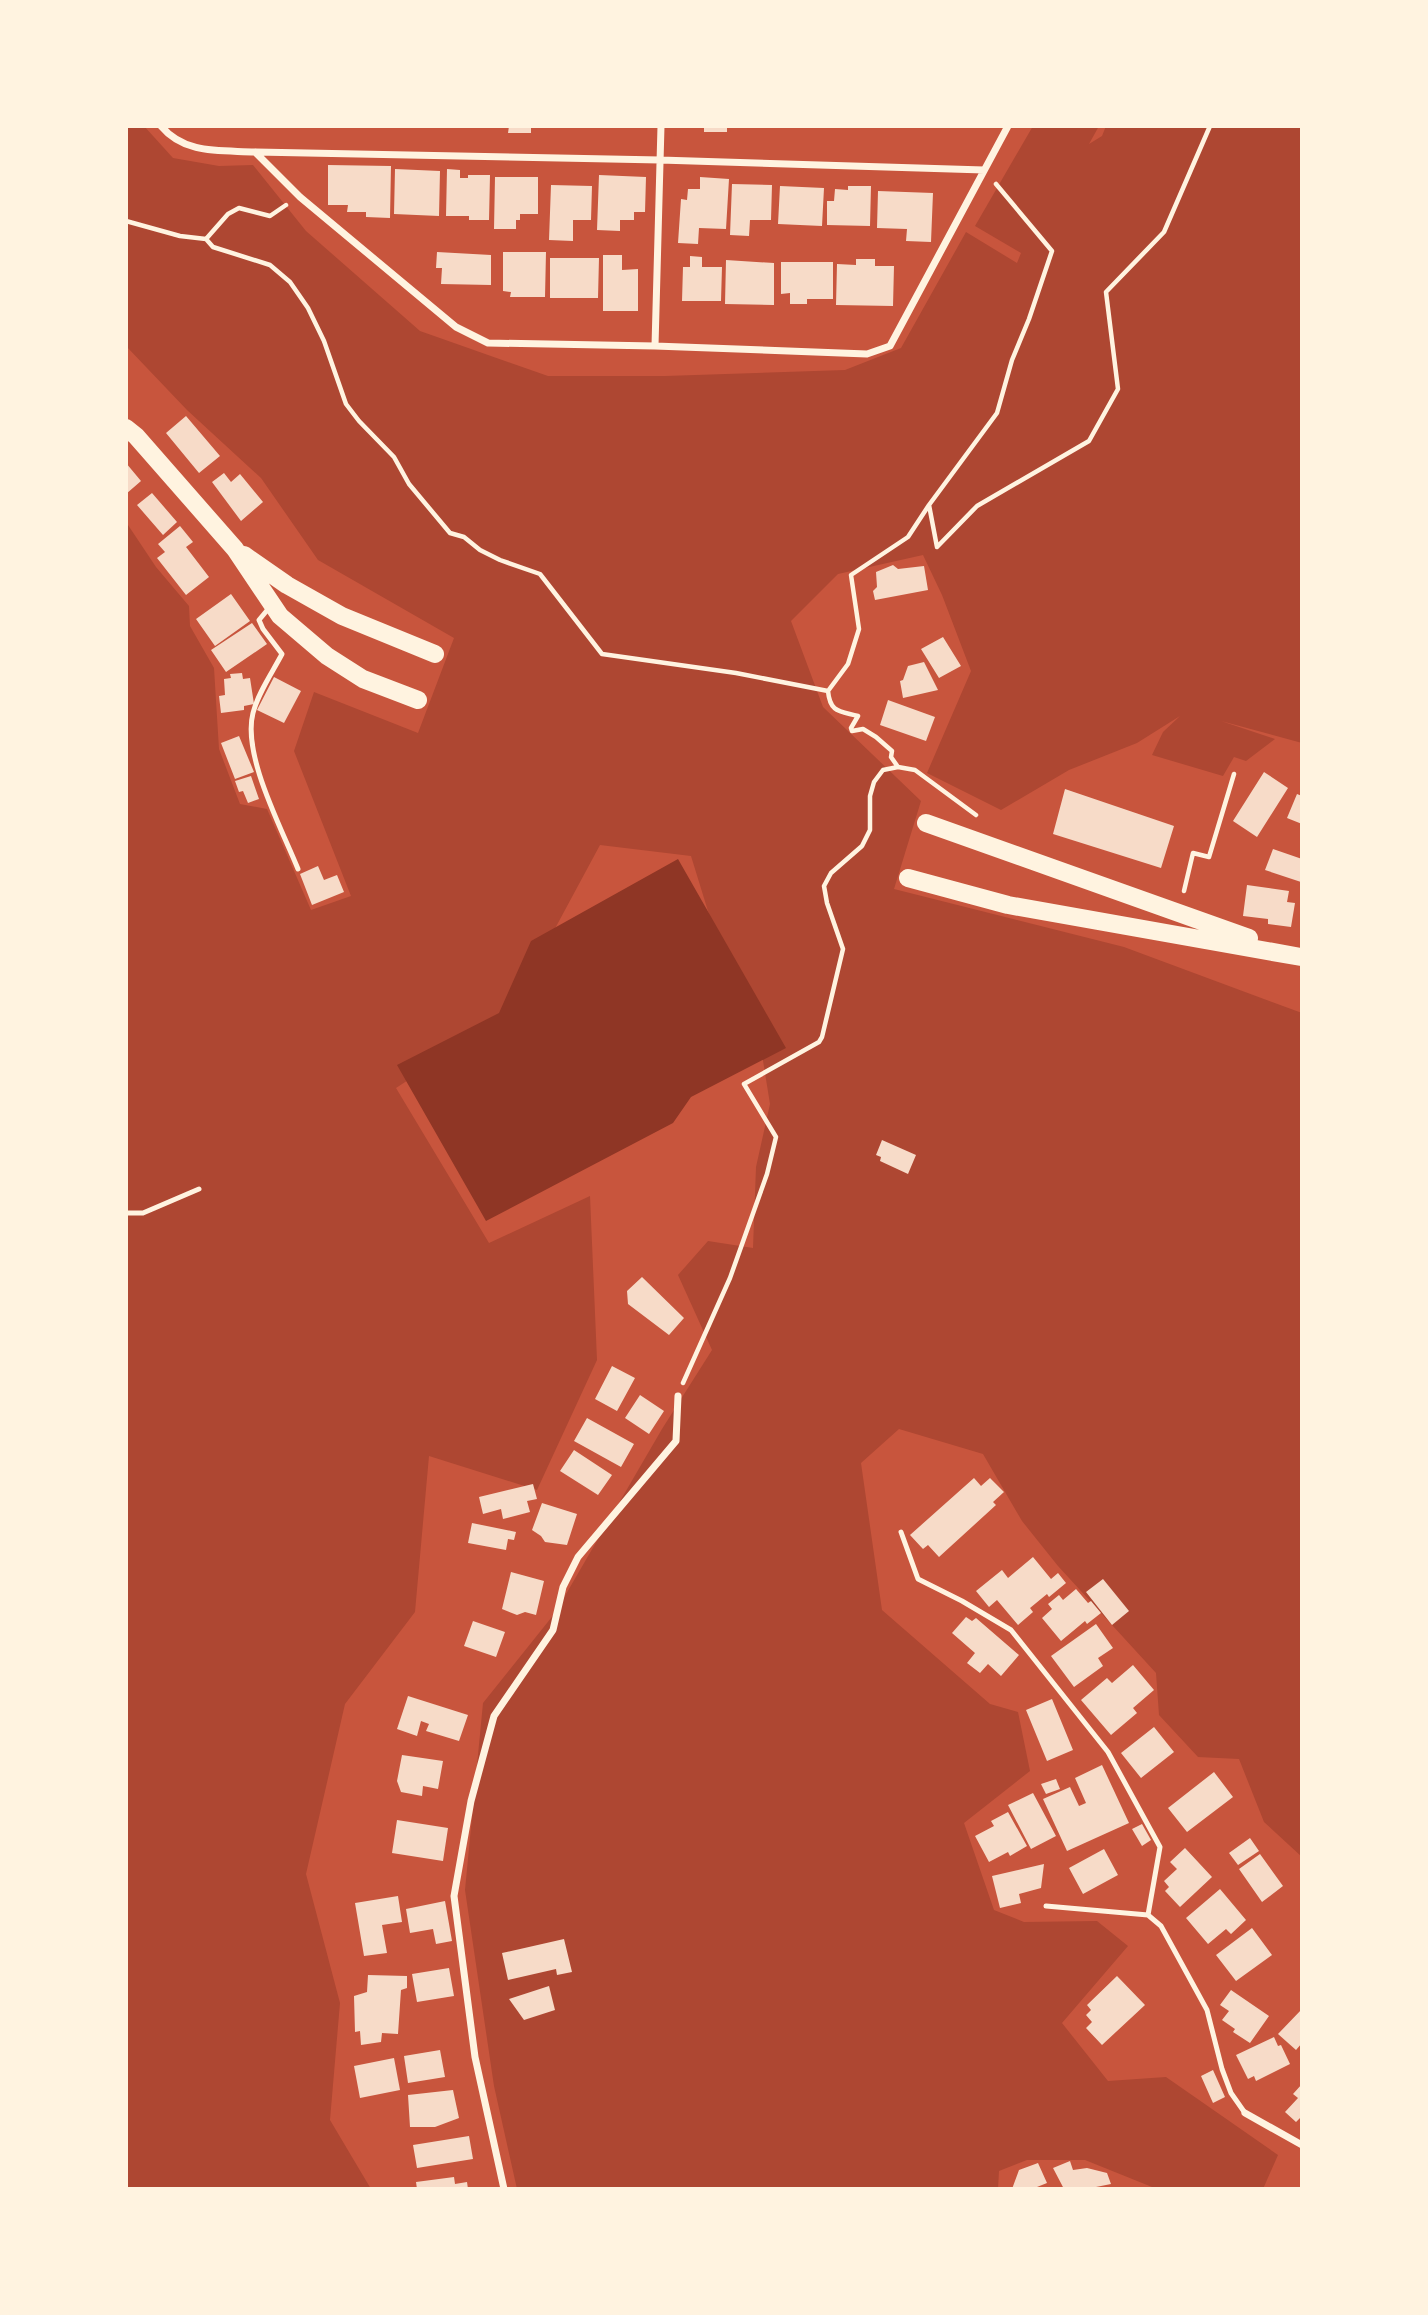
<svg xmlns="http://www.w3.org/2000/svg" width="1428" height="2315" viewBox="0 0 1428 2315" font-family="'DejaVu Sans',sans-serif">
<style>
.green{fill:#ae4732}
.water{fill:#8f3625}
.building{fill:#f7dbc8}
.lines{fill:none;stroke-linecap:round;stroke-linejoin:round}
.path{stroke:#fff3e0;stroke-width:4.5}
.service{stroke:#fff3e0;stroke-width:5}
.minor{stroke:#fff3e0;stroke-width:7}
.primary{stroke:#fff3e0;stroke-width:18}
</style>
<rect width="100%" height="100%" fill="#c8553d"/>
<!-- green -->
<path class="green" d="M126 126H144L173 158 219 166 253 165 306 231 420 331 548 376H665L845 370 901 348 966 232 1017 263 1021 253 975 226 1033 126H1099L1089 144 1102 136 1106 126H1302V743L1221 721 1275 739 1246 761 1234 757 1223 776 1152 755 1163 732 1180 716 1137 743 1069 770 1001 810 927 773 971 671 942 595 923 555 838 574 791 621 823 707 921 801 894 889 1124 947 1302 1013V1857L1264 1822 1239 1759 1198 1757 1159 1715 1156 1673 1058 1566 1022 1521 983 1454 899 1429 861 1463 882 1610 990 1704 1018 1712 1030 1771 964 1823 994 1910 1024 1922 1097 1921 1128 1946 1062 2023 1108 2081 1166 2077 1278 2155 1263 2189H1157L1085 2160H1027L999 2171 998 2189H517L494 2086 465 1890 483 1703 555 1613 662 1429 712 1350 678 1275 708 1241 753 1248 756 1167 770 1104 759 1036 732 989 691 856 600 845 509 1014 396 1088 489 1243 590 1196 597 1360 537 1490 429 1456 415 1612 345 1704 306 1874 340 2003 330 2120 371 2189H126V522L156 567 189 606 190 626 214 668 219 749 240 804 267 809 311 910 351 896 294 751 314 692 418 733 454 638 318 560 261 478 187 410 126 346Z"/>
<!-- water -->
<path class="water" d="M678 859 786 1048 691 1097 673 1123 486 1221 397 1065 499 1013 531 941Z"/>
<!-- building -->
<path class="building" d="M509 126H531V133H508Z
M704 126H727V132H704Z
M328 165 391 166 390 218 366 217V212H347L348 205H328Z
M395 169 440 171 439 216 394 214Z
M447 169 460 170V178H468V175H490L489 220H469V216H446Z
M599 175 646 177 645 212H634V220H620V231L597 230Z
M495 177H538V214H520V220H516V229H494Z
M700 177 729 179 726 229 699 228 698 244 678 243 681 199 687 200 688 189H700Z
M732 184 772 185 771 220H750L749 236 730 235Z
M551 185 592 186 591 220H573V241L549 240Z
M780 186 824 188 822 226 778 224Z
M848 186H871L870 226 827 225V201H834L835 189 848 190Z
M878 191 933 193 931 242 906 241 907 229 877 228Z
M437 252 491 255V285L441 284 442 268H436Z
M503 252H546L545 297H510L511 292 503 291Z
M603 255H622V270L638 269V311H603Z
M690 256 702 257V267H722L721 301H682L683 267H690Z
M550 258H599L598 298H550Z
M856 259H875V266H894L893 306 836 305 837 264 856 265Z
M726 260 774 263V305L725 304Z
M781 262H833V299H807V304H790V293L781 294Z
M186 416 220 456 199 473 166 433Z
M126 463 141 481 126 494Z
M224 473 231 482 240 474 263 502 241 521 212 482Z
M152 493 177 522 163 535 137 505Z
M180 526 193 542 186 547 209 577 186 595 157 558 165 552 158 544Z
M893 565 898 569 924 566 928 590 875 600 873 591 877 587 876 572Z
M231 594 250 621 215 646 196 619Z
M252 623 267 644 226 672 211 650Z
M943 637 961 666 939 678 921 649Z
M924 662 938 690 903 698 900 681 903 680 908 666Z
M242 673 243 679 250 678 254 704 244 706V710L221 713 219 696 225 695 224 679 231 678 230 674Z
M274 677 301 691 284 723 257 710Z
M888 700 935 717 926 741 880 725Z
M239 736 254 772 235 779 221 743Z
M1264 772 1288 788 1257 837 1233 821Z
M251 776 259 799 248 803 243 791 239 792 235 781Z
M1065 789 1174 826 1161 868 1053 834Z
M1297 794 1302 796V824L1287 818Z
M1273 849 1302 859 1301 882 1265 870Z
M318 866 324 880 337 875 344 892 312 905 300 874Z
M1247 885 1289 891 1287 902 1295 903 1291 927 1268 924V919L1243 916Z
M882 1140 916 1155 908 1174 880 1161 881 1157 876 1155Z
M642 1277 684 1318 669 1335 628 1304 627 1291Z
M612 1366 635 1378 617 1411 595 1399Z
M640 1395 664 1411 649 1434 625 1418Z
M587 1418 634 1444 621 1467 574 1441Z
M574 1450 612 1475 598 1495 560 1471Z
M974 1478 981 1486 990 1478 1004 1492 993 1502 996 1505 939 1557 928 1545 923 1549 910 1535Z
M533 1484 537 1499 527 1501 530 1512 503 1519 501 1509 483 1514 479 1497Z
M542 1503 577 1514 567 1545 545 1542 541 1536 532 1530Z
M472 1523 516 1532 514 1540 508 1539 506 1550 468 1543Z
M1033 1557 1051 1579 1058 1573 1066 1583 1049 1597 1047 1594 1030 1608 1033 1612 1018 1625 997 1600 989 1607 976 1591 1002 1570 1008 1578Z
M511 1572 544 1581 536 1615 525 1612 517 1615 502 1609Z
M1103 1579 1129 1611 1112 1625 1086 1592Z
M1076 1589 1088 1603 1091 1601 1101 1613 1087 1624 1085 1621 1061 1641 1042 1618 1052 1609 1048 1604 1059 1595 1063 1600Z
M966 1617 972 1621 976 1618 1019 1655 1001 1676 988 1664 980 1673 967 1663 975 1653 952 1633Z
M473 1621 505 1632 496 1657 464 1646Z
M1096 1624 1113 1648 1098 1658 1103 1666 1074 1687 1051 1656Z
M1133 1665 1154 1690 1133 1708 1137 1713 1111 1735 1081 1700 1107 1678 1112 1683Z
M408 1696 468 1715 459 1741 426 1731 429 1724 421 1721 417 1736 397 1729Z
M1052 1699 1073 1750 1047 1761 1026 1710Z
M1154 1727 1174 1752 1141 1778 1121 1753Z
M402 1755 443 1761 438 1789 423 1786 422 1796 401 1792 397 1781Z
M1102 1765 1129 1823 1067 1851 1043 1799 1070 1787 1079 1806 1086 1803 1075 1778Z
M1214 1772 1233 1797 1187 1832 1168 1808Z
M1056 1779 1060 1789 1046 1794 1041 1784Z
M1033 1793 1056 1836 1031 1849 1008 1805Z
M1008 1812 1027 1846 1010 1856 1008 1852 989 1862 975 1836 994 1826 991 1821Z
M397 1820 448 1828 443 1861 392 1853Z
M1142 1824 1151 1840 1142 1846 1132 1829Z
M1250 1838 1259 1851 1238 1865 1229 1853Z
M1185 1848 1212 1877 1180 1907 1165 1891 1169 1887 1164 1881 1177 1869 1170 1862Z
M1104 1849 1118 1875 1083 1894 1069 1868Z
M1260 1854 1283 1886 1262 1902 1239 1869Z
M1044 1864 1041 1888 1019 1894 1021 1903 1000 1908 992 1876Z
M1220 1889 1246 1920 1231 1934 1226 1929 1208 1944 1186 1918Z
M398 1896 402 1922 382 1925 387 1953 364 1956 355 1903Z
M445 1901 452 1941 436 1944 433 1929 410 1933 406 1909Z
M1252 1928 1272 1955 1236 1981 1216 1955Z
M564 1939 572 1972 557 1975 556 1969 508 1980 502 1953Z
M449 1968 454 1996 417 2002 412 1974Z
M368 1975 407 1976V1988L401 1990 398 2034 382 2033 381 2042 361 2045 360 2031 355 2032 354 1996 367 1992Z
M1117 1976 1145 2005 1102 2045 1086 2028 1092 2022 1086 2015 1091 2010 1087 2005Z
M549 1986 555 2010 524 2020 509 1999Z
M1231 1990 1269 2016 1250 2043 1233 2032 1235 2029 1222 2020 1229 2011 1220 2005Z
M1302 2009V2043L1296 2050 1278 2034Z
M1274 2037 1278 2046 1281 2045 1290 2064 1256 2081 1254 2076 1248 2079 1236 2055Z
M440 2050 445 2077 408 2083 404 2056Z
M394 2058 400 2090 360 2098 354 2066Z
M1213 2070 1225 2097 1213 2103 1201 2076Z
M1302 2084V2116L1296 2122 1285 2112 1298 2098 1293 2094Z
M453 2090 459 2118 435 2127H410L408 2095Z
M469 2136 473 2159 417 2168 413 2145Z
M1070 2161 1073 2170 1087 2168 1107 2173 1111 2184 1086 2189H1064L1053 2168Z
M1038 2163 1047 2183 1032 2189H1012L1019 2170Z
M454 2177 455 2184 467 2182 468 2189H417L416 2182Z"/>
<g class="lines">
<!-- path -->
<path class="path" d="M126 221 180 236 206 239 213 247 270 265 290 282 308 308 324 341 346 404 359 421 394 457 409 484 450 533 464 537 480 550 500 560 540 574 602 654 736 673 828 691
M206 239 228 214 239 208 270 216 286 205
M929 505 997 413 1012 360 1029 319 1052 251 996 184
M976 815 915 770 898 767 891 757 892 751 876 737 863 729 852 731 851 728 858 716C840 711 830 713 828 691L848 664 859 629 851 575 908 537 929 505 937 547 977 506 1089 441 1118 389 1106 292 1164 232 1210 126
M1184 891 1193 853 1209 857 1234 774
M683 1383 730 1278 767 1174 776 1137 744 1084 819 1042 822 1037 843 949 827 903 824 886 831 873 862 846 870 830V796L874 782 883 770 898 767"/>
<!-- service -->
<path class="service" d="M269 608 259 620 263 629 282 654C272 673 258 693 253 713 242 755 282 829 298 869
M126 1213H143L199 1189
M901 1532 918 1579 962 1601 1011 1630 1108 1752 1160 1847 1148 1915 1161 1926 1207 2010 1222 2069 1231 2093 1245 2113
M1046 1906 1148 1915"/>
<!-- minor -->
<path class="minor" d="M161 126C185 155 221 150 255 152L300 197 456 327 488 343 655 346 867 354 890 346 1008 126
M256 152 660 160 984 170
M655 346 661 126
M1245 2113 1302 2145
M504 2189 475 2057 454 1896 471 1801 494 1716 553 1630 563 1587 578 1557 676 1441 678 1396"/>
<!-- primary -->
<path class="primary" d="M126 428 136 436 235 549 280 616 327 656 363 679 418 700
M244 555 287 585 342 616 435 654
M926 823 1249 938
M908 878 1008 905 1301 957"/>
</g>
<!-- border -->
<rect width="1428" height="2315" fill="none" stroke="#fff3e0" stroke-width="256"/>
</svg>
